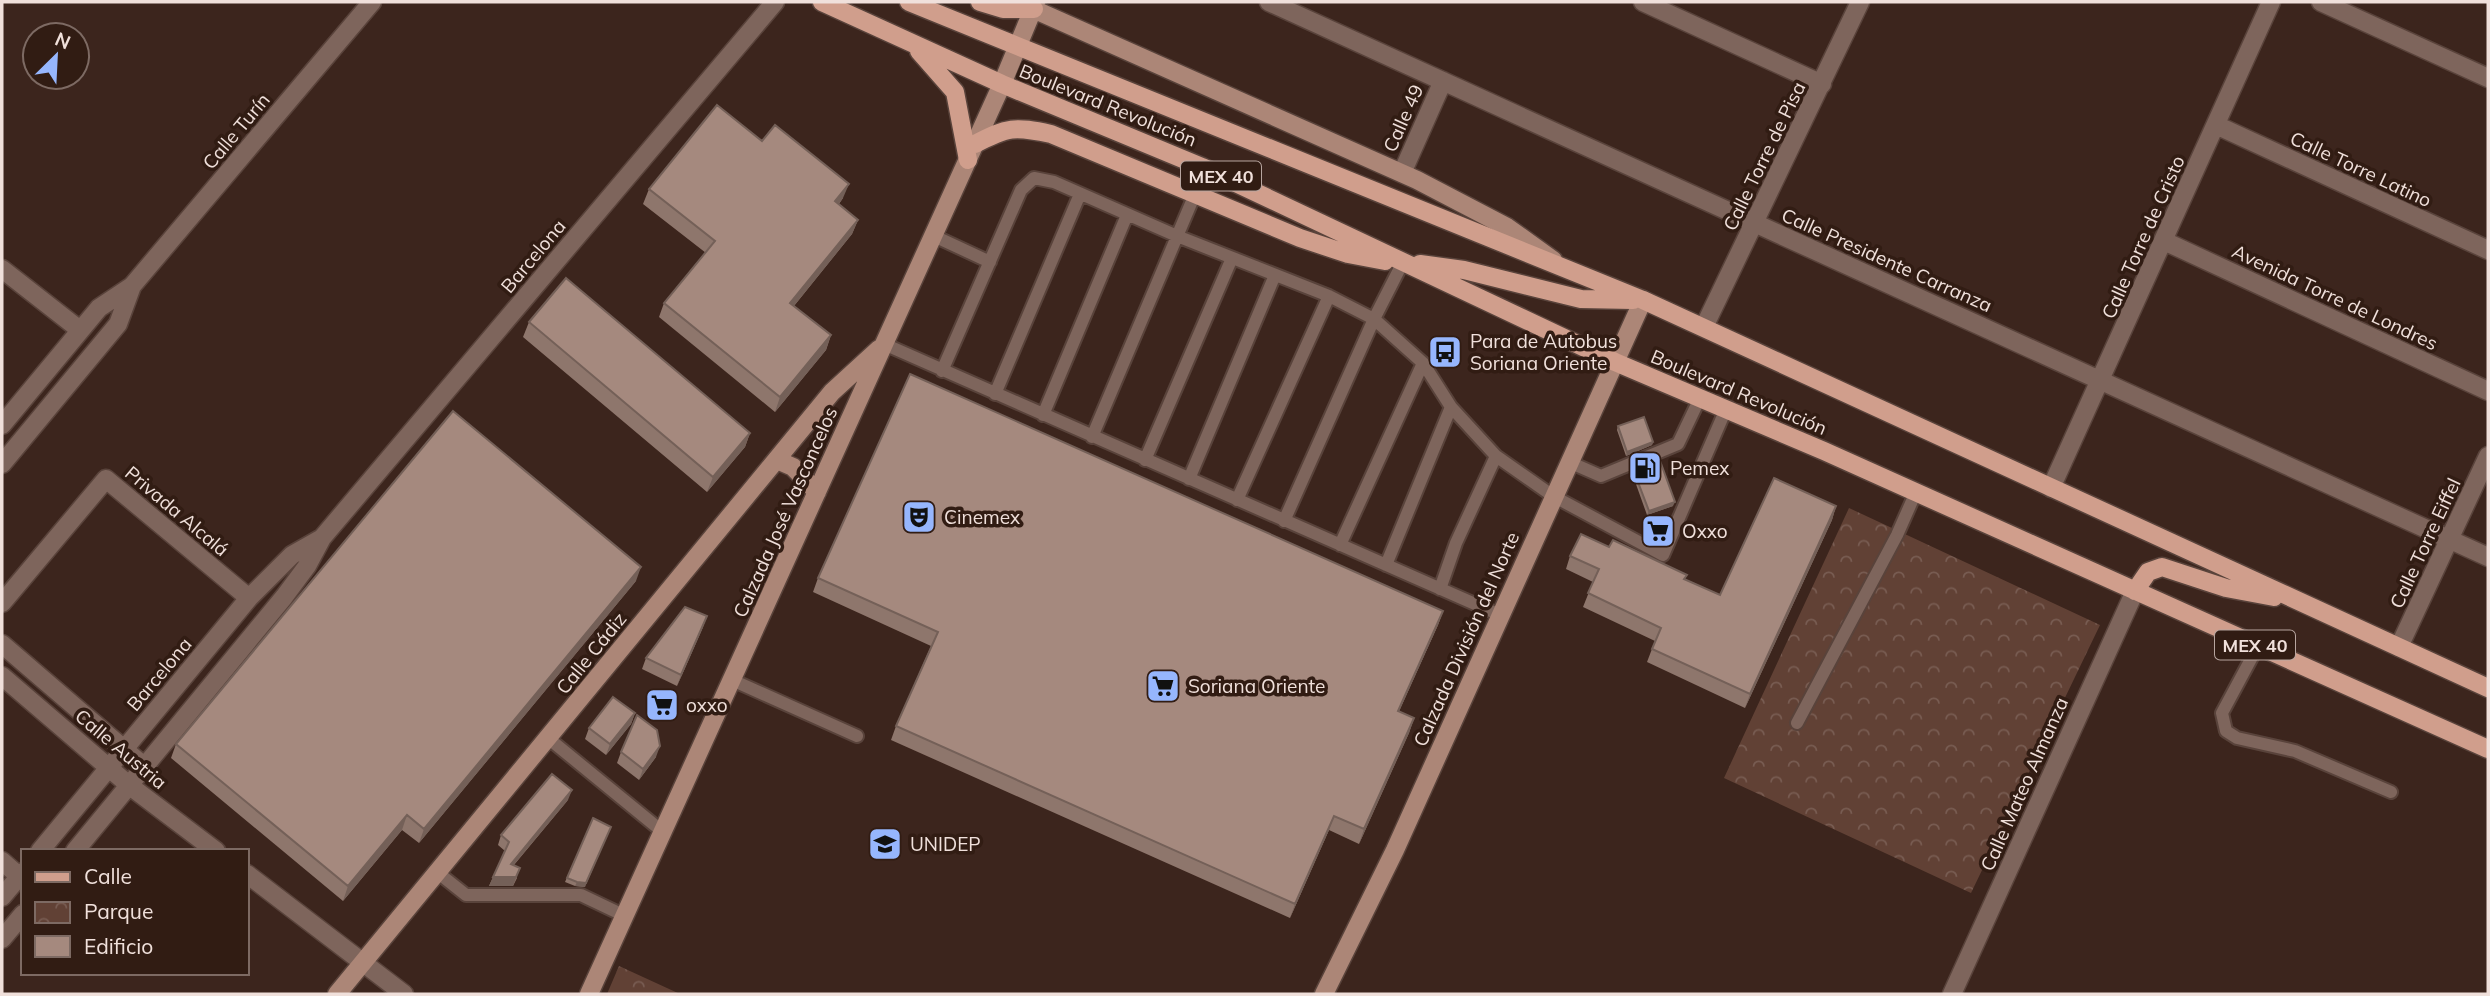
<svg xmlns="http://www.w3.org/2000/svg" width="2490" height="996" viewBox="0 0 2490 996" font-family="Mulish,sans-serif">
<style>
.park{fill:url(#park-crowns)}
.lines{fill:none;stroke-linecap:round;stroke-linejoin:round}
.lane-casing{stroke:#59433b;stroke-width:16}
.street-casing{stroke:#59433b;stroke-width:21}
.secondary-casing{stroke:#59433b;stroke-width:21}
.primary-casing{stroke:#59433b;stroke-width:21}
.lane{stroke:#7e655c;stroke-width:12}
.street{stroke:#7e655c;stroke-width:18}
.secondary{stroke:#ac8677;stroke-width:18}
.primary{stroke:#d09e8c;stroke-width:18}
.wall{fill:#8e766c}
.shaded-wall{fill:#746058}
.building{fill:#a5897e;stroke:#746058;stroke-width:2}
.labels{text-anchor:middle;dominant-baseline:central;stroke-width:7;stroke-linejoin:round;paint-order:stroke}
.shield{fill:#311c13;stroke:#b7a59f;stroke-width:2}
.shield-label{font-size:18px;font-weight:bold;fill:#f0e0db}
.street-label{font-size:19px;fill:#f0e0db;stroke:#311c13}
.poi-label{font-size:19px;fill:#f0e0db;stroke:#311c13;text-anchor:start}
</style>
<defs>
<pattern id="park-crowns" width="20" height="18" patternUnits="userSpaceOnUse" patternTransform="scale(1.75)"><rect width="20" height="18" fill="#614135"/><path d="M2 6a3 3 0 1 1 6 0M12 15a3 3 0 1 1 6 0" fill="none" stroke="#785c52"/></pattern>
</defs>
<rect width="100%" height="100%" fill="#3c251d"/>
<!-- park -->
<path class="park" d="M1849 508 2100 625 1971 893 1724 778Z
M619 966 680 994H607Z"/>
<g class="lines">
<defs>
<path id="lane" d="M934 236 990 262
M884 344 1500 615
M942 371 1021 190 1034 178 1054 182 1177 236 1329 296 1374 319 1423 363 1451 407 1496 456 1456 543 1440 589
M995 394 1080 194
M1043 415 1127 215
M1092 437 1195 194
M1496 456 1553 496 1663 555 1726 409
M1145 460 1232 258
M1569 462 1601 476 1678 444 1700 398
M1189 479 1275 275
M1237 500 1329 296
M1284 521 1374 319 1403 262
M1340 545 1423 363
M1386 565 1451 407
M2258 646 2222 713 2226 731 2237 738 2295 751 2391 792
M732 680 857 736
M1797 723 1897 535 1916 492
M548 738 663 832
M437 872 466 895H581L625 916"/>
<path id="street" d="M1269 2 2488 557
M1643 2 1822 84
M2321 2 2488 78
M2216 125 2488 250
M1402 173 1443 81
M2164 241 2488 391
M2 269 80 330
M1704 327 1860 2
M2 425 99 308 132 286 372 2
M2 464 118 324 132 286
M2051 488 2271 2
M2 603 106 479 249 598
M2 644 145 767
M2399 647 2488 456
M2 676 130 786 216 851
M40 851 249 598 292 555 322 538
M75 851 284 597 307 566 322 538 775 2
M2 861 19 876
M247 874 404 994
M2 897 23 872
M2 939 23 914
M1952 994 2135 591"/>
<path id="secondary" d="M1024 5 1417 180 1507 227 1553 260
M777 460 793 467 817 492
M337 994 832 392 879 349
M589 994 1002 84 1036 2
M1324 994 1395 850 1643 300"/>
<path id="primary" d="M822 2 1002 84 1202 167 1615 362 1824 451 2488 749
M909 2 1643 300 2488 688
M980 2 1003 9H1034
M919 51 955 92 968 160
M975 144C1008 127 1014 126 1051 134L1300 238 1348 254 1385 261
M1420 264 1464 270 1581 299 1633 300
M2135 591 2148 572 2162 567 2226 588 2274 597"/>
</defs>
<!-- lane casing -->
<use href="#lane" class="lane-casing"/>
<!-- street casing -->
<use href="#street" class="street-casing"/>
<!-- secondary casing -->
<use href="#secondary" class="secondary-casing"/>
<!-- primary casing -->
<use href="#primary" class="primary-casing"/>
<!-- lane -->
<use href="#lane" class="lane"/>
<!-- street -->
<use href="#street" class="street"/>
<!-- secondary -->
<use href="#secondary" class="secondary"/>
<!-- primary -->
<use href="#primary" class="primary"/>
</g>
<!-- wall -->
<path class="wall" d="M762 141 843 198 839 204 858 220 852 234 794 306 831 335 826 350 775 412 659 317 664 303 706 253 643 204 649 189Z
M529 322 750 433 745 447 707 492 523 337Z
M1618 426 1653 442 1652 445 1626 456 1617 430Z
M1633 469 1673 506 1647 515 1632 473Z
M1836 506 1832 520 1745 708 1647 662 1655 641 1583 607 1593 582 1566 569 1570 556 1609 547 1687 575 1685 579 1720 595Z
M818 578 1443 611 1438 625 1399 711 1414 718 1409 733 1359 844 1329 830 1290 918 891 740 896 726 931 646 813 592Z
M636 581 419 843 402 830 343 901 171 758 176 744Z
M703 627 677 686 642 669 646 658Z
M635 713 631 724 606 755 585 739 589 728Z
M621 752 656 757 639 780 617 763Z
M568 800 514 865 517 878 513 886H489L505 851 498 845 501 835Z
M593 818 585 887 575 886 565 882Z"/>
<!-- shaded-wall -->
<path class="shaded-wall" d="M849 184 843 198 830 216 835 201Z
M858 220 852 234 785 317 790 303Z
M831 335 826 350 775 412 780 397Z
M750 433 745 447 707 492 713 477Z
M1653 442 1652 445 1626 456 1627 452Z
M1675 502 1673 506 1647 515 1649 511Z
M1836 506 1832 520 1745 708 1750 694Z
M641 567 636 581 419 843 424 829Z
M1443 611 1438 625 1393 725 1398 711Z
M707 616 703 627 677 686 681 675Z
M635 713 631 724 606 755 610 744Z
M1414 718 1409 733 1359 844 1364 829Z
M660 746 656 757 639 780 643 769Z
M572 790 568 800 507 873 511 864Z
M407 815 402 830 343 901 348 886Z
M1334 816 1329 830 1290 918 1295 904Z
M611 827 585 887 575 886 577 882Z
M520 868 513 886H489L493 877Z"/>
<!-- building -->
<path class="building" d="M717 105 762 141 775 125 849 184 835 201 858 220 790 303 831 335 780 397 664 303 715 241 649 189Z
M566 278 750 433 713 477 529 322Z
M910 374 1443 611 1398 711 1414 718 1364 829 1334 816 1295 904 896 726 938 632 818 578Z
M453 411 641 567 424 829 407 815 348 886 176 744Z
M1644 417 1653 442 1627 452 1618 426Z
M1659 458 1675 502 1649 511 1633 469Z
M1774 478 1836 506 1750 694 1652 649 1661 628 1588 593 1599 569 1570 556 1581 534 1609 547 1613 540 1687 575 1684 579 1720 595Z
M685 607 707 616 681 675 646 658Z
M613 697 635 713 610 744 589 728Z
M637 715 657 730 660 746 643 769 621 752Z
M552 774 572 790 511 864 520 868 516 877H493L509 842 501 835Z
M593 818 611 827 586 883 577 882 567 878Z"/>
<!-- icons -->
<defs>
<symbol id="bus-square" viewBox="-11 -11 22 22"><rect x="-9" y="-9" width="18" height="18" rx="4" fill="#96b6fd" stroke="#311c13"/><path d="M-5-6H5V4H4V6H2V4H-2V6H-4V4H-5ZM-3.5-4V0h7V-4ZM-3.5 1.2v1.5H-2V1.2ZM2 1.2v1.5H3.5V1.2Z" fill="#111"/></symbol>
<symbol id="fuel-square" viewBox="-11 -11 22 22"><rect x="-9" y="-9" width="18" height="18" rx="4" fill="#96b6fd" stroke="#311c13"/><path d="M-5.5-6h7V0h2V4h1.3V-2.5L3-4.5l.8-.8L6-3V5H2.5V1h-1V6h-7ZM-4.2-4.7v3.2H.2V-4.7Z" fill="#111"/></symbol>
<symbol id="theatre-square" viewBox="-11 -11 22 22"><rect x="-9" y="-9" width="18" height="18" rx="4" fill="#96b6fd" stroke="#311c13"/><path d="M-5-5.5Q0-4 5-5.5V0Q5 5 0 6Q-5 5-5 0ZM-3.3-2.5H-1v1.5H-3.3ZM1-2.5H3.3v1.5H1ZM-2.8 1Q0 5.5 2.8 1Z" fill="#111"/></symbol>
<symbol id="supermarket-square" viewBox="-11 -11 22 22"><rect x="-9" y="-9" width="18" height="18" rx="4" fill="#96b6fd" stroke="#311c13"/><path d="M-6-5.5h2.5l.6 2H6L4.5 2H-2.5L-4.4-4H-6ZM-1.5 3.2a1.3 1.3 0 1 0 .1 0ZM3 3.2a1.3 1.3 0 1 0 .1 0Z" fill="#111"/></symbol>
<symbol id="university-square" viewBox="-11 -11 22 22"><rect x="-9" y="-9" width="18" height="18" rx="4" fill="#96b6fd" stroke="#311c13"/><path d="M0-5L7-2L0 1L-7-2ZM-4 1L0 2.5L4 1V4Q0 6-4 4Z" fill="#111"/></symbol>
</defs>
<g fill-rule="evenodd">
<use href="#bus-square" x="1426" y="333" width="38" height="38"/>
<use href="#fuel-square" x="1626" y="449" width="38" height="38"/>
<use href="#theatre-square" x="900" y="498" width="38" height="38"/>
<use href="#supermarket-square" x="1639" y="512" width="38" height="38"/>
<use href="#supermarket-square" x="1144" y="667" width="38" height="38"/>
<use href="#supermarket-square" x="643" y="686" width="38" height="38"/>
<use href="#university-square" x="866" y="825" width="38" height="38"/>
</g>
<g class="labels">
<!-- shield labels -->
<g class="shield">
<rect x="1181" y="161.5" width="80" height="29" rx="5"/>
<rect x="2215" y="630.5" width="80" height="29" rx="5"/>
</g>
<g class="shield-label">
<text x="1221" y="176">MEX 40</text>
<text x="2255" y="645">MEX 40</text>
</g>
<!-- street labels -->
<g class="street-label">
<text transform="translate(1108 105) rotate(22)">Boulevard Revolución</text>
<text transform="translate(1403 118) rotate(-66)">Calle 49</text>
<text transform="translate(236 131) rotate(-50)">Calle Turín</text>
<text transform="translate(1764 156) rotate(-64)">Calle Torre de Pisa</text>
<text transform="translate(2361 169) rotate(25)">Calle Torre Latino</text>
<text transform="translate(2143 237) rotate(-66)">Calle Torre de Cristo</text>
<text transform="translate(533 256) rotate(-50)">Barcelona</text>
<text transform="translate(1887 260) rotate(24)">Calle Presidente Carranza</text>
<text transform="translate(2335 297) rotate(25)">Avenida Torre de Londres</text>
<text transform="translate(1739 392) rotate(23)">Boulevard Revolución</text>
<text transform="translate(177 511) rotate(40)">Privada Alcalá</text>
<text transform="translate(785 512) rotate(-66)">Calzada José Vasconcelos</text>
<text transform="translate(2425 543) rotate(-65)">Calle Torre Eiffel</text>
<text transform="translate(1466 639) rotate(-66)">Calzada División del Norte</text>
<text transform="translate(591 653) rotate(-51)">Calle Cádiz</text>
<text transform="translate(159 674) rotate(-50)">Barcelona</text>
<text transform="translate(121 749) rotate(40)">Calle Austria</text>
<text transform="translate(2024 784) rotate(-66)">Calle Mateo Almanza</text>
</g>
<!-- poi labels -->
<g class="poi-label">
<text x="1470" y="341">Para de Autobus<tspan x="1470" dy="22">Soriana Oriente</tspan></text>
<text x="1670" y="468">Pemex</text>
<text x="944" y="517">Cinemex</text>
<text x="1682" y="531">Oxxo</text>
<text x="1188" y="686">Soriana Oriente</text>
<text x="686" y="705">oxxo</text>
<text x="910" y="844">UNIDEP</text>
</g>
</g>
<!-- border -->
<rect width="2490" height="996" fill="none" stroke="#f0e0db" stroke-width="7"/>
<!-- legend -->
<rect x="21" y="849" width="228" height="126" fill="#311c13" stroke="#7d6a63" stroke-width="2"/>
<rect x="35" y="872" width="35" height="10" fill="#d09e8c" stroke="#7d6a63" stroke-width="2"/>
<text x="84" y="884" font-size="21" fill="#f0e0db">Calle</text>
<rect x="35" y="902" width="35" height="21" fill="url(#park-crowns)" stroke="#7d6a63" stroke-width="2"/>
<text x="84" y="919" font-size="21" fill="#f0e0db">Parque</text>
<rect x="35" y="936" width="35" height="21" fill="#a5897e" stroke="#7d6a63" stroke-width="2"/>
<text x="84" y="954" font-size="21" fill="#f0e0db">Edificio</text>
<!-- north arrow -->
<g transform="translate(56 56) rotate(24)"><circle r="33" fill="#311c13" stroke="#7d6a63" stroke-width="2"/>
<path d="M0-5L12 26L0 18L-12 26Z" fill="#96b6fd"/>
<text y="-10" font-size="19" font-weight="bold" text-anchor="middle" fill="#f0e0db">N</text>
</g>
</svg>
